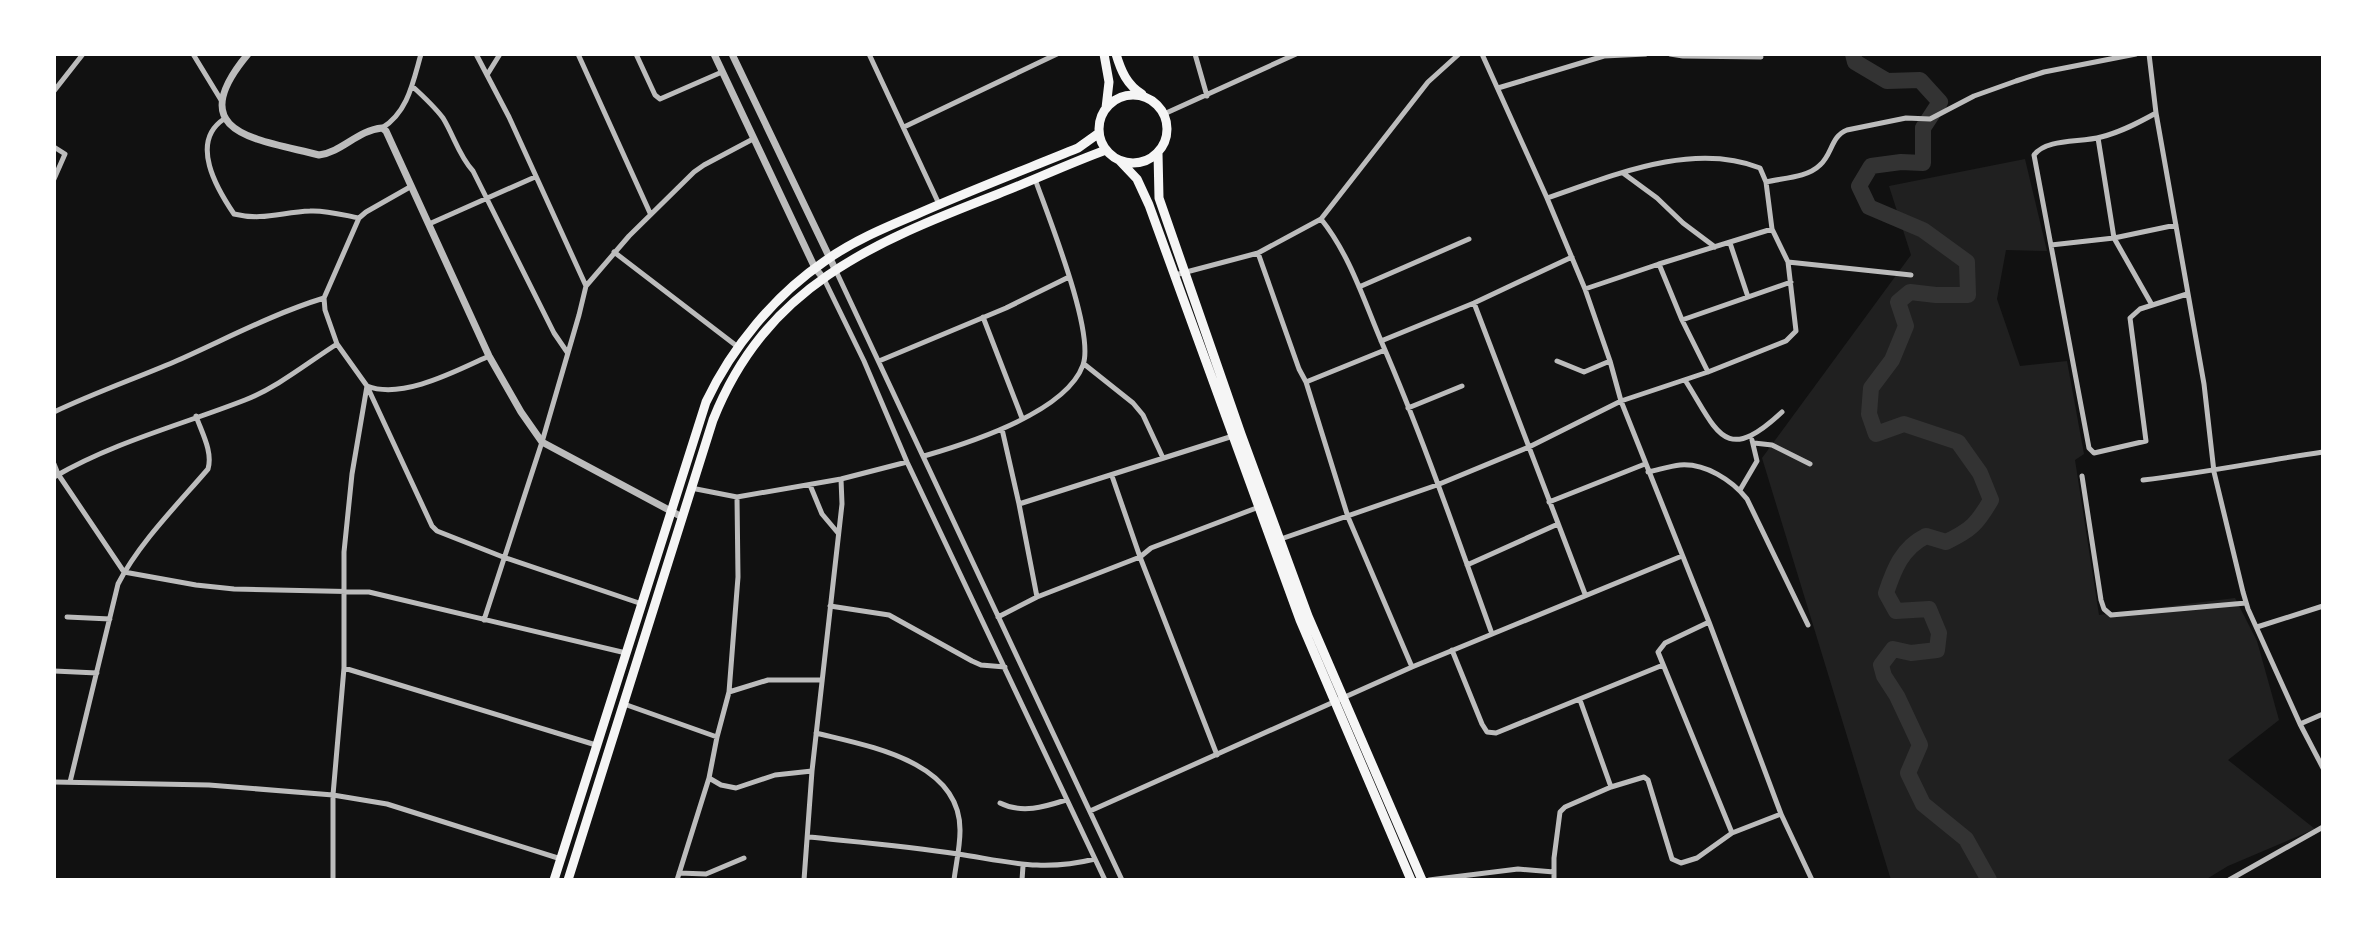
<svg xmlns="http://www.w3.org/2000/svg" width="2377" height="934" viewBox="0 0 2377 934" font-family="Commissioner,sans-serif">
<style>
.green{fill:#202020}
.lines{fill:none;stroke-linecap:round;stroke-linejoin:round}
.river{stroke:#333;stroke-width:16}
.minor{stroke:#bcbcbc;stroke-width:5}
.tertiary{stroke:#bcbcbc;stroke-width:7}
.primary{stroke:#f5f5f5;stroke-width:9}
</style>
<rect width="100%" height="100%" fill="#111"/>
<!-- green -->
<path class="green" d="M2025 159 2047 251 2006 250 1997 299 2020 366 2067 361 2084 454 2075 460 2099 615 2235 598 2257 641 2279 720 2228 760 2315 829 2228 866 2205 880H1891L1762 458 1911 255 1889 186Z"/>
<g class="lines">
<!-- river -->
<path class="river" d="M1853 54 1855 62 1887 81 1920 80 1940 102 1923 128V163L1901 162 1871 166 1859 186 1869 207 1923 230 1967 262 1968 295H1936L1910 292 1898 302 1906 326 1892 360 1871 388 1869 414 1876 434 1904 424 1958 442 1980 473 1991 500C1977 524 1971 530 1946 542L1926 536C1902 548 1894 569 1886 593L1896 611 1929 609 1939 633 1937 650 1911 653 1893 649 1881 665 1884 676 1897 696 1920 745 1908 773 1923 804 1966 839 1989 880"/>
<!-- minor -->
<path class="minor" d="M193 54 221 100
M476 54 509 117 586 286
M578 54 650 213
M636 54 655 95 660 99 722 72
M869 54 939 204
M1195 54 1207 96
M1482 54 1547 198 1585 289 1610 361 1621 401 1709 622 1781 814 1732 833 1697 858 1681 863 1672 859 1648 780 1644 777 1611 787 1565 807 1560 812 1554 858V880
M1670 54 1683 56 1761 57
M2149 54 2156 113 2204 384 2214 472 2243 592 2248 609 2300 724 2323 768
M487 75 500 54
M412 86C423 96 434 106 443 118 454 136 459 156 473 171L554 333 567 352
M1498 88 1604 56 1646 54
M54 91 83 54
M2156 113C2138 123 2121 132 2101 137 2081 143 2047 138 2034 155L2089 448 2094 453 2146 441 2130 318 2140 309 2187 294
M1164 114 1296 54
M224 119C189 142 217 189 234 214 263 221 282 212 310 211 326 210 343 215 359 218
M904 127 1057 54
M382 128C408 112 413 82 421 54
M2098 138 2114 238 2152 305
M54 147 65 154 54 179
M1623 173 1657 198 1683 223 1715 247
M1766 182C1782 178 1807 178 1820 165 1832 155 1831 136 1847 130L1906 118 1930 119 1974 96 2016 81 2044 72 2136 54
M410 187 366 212 359 218 324 298 325 310 337 344 367 386 432 526 437 531 503 557 642 604
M1321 219C1350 255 1364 301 1382 343 1423 438 1457 537 1492 634
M429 224 535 177
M1730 243 1748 297
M2051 245 2114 238 2176 225
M614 252 738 347
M1258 253 1299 369 1306 382 1348 517 1412 667
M1788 262 1911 275
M1659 264 1772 229
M836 271 1122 880
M1175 275 1258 253 1321 219 1428 82 1459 54
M824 279 864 361 907 462 1105 880
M1359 287 1469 239
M1585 289 1659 264 1682 320 1708 372
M1474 303 1585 594
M983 317 1022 418
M1682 320 1791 282
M1381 341 1474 303 1572 257
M879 361 1006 308 1069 277
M1557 361 1584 372 1610 361
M1084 364 1133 403 1143 415 1163 458
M1685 380C1718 432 1724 466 1782 412
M1306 382 1385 350
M1408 408 1462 386
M54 412C94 393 134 379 174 362 224 340 272 314 324 298
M1002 429 1019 504 1037 597
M1754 443 1772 445 1810 464
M924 456C969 443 1066 412 1083 365 1095 332 1048 216 1035 179
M54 464 58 474 124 572 196 585 234 589 369 592 626 653
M1648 472C1658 470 1670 466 1680 465 1705 463 1732 480 1747 499L1808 625
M1112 476 1140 557 1217 755
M2082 476 2101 600 2104 609 2111 615 2246 603
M54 477C114 442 181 425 245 400 278 387 307 363 337 344
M2143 480C2204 473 2262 461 2323 452
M810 485 822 514 838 533
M691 488 737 497 841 479 907 462
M1740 490 1757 461 1752 440
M1549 502 1645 464
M1019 504 1233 436
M1278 540 1437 485 1529 447 1621 401 1708 372 1786 341 1796 331 1788 262 1772 229 1766 182 1760 168C1692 141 1612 176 1547 198
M1467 565 1558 524
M830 606 889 615 972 661 981 665 1005 667
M67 617 110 619
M998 617 1037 597 1140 557 1151 548 1259 507
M484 620 542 442 579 315 586 286 629 236 694 172 704 165 753 139
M1709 622 1665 643 1658 652 1732 833
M2257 627 2323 606
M1452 650 1482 724 1487 732 1496 733 1663 665
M344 668 596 745
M54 671 97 673
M729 692 768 680H822
M1580 700 1611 787
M624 704 717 737
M2300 724 2323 714
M816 733C868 746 961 761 960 831 960 847 956 864 954 880
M709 778 721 785 736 788 775 775 812 771
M54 782 209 785 333 795 387 804 561 859
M70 782 118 584C139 543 178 504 208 469 213 452 202 433 196 416
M1000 803C1022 814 1044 807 1066 800
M1090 811 1412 667 1682 556
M1781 814 1812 880
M809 837C858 842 908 846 958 854 1010 862 1042 872 1095 859
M679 873 706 874 744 858
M333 880V795L344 668V552L352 474 367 386C402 400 456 371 489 356
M677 880 709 778 717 737 729 692 738 577 737 497
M804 880 812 771 842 504 841 479
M1022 880 1023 866
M1429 880 1518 869 1554 872
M2229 880 2323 827"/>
<!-- tertiary -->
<path class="tertiary" d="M248 54C181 134 257 139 319 155 342 152 358 130 382 128L386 131 489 356 521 412 542 442 682 517
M714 54 815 268 824 279
M732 54 836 271"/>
<!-- primary -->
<path class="primary" d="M1104 54 1109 82 1106 108
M1116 54C1121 71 1127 85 1142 94
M1099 129a34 34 0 1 1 68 0a34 34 0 1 1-68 0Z
M1158 153 1159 198 1241 434 1308 616 1422 880
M1119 160 1137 179 1149 205 1300 620 1411 880
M554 880 706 402C732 347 775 295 825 261 853 241 884 228 915 215 969 191 1024 170 1078 148L1099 133
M568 880 713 420C766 286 872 243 998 194 1034 180 1070 163 1106 150"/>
</g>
<!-- border -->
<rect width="2377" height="934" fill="none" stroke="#ffffff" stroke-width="112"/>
</svg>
